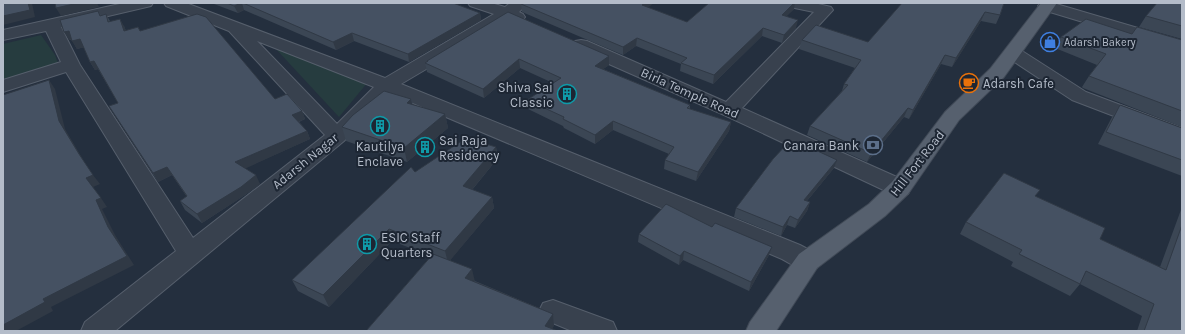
<svg xmlns="http://www.w3.org/2000/svg" width="1185" height="334" viewBox="0 0 1185 334" font-family="Karla,sans-serif">
<style>
.green{fill:#263c3f}
.lines{fill:none;stroke-linecap:round;stroke-linejoin:round}
.minor-casing{stroke:#565f6c;stroke-width:2}
.major-casing{stroke:#414a57;stroke-width:2}
.minor{fill:#38414e;fill-rule:evenodd}
.major{fill:#56606e;fill-rule:evenodd}
.wall{fill:#3b4654}
.shaded-wall{fill:#303945}
.building{fill:#455162;stroke:#303945}
.labels{text-anchor:middle;dominant-baseline:central;stroke-width:4;stroke-linejoin:round;paint-order:stroke}
.far-poi-label{font-size:11px;fill:#b4bcc9;stroke:#1d2633;text-anchor:start}
.poi-label{font-size:13px;fill:#b4bcc9;stroke:#1d2633;text-anchor:start}
.street-label{font-size:13px;fill:#b4bcc9;stroke:#1d2633}
</style>
<rect width="100%" height="100%" fill="#242f3e"/>
<!-- green -->
<path class="green" d="M41 35 55 55 58 63 3 79V44Z
M276 49 368 82 339 117Z"/>
<g class="lines">
<defs>
<path id="minor" d="M124 3H153L151 6 61 27 80 65 193 238 325 135 229 31 166 6 164 3H186L385 78 494 14 470 6 468 3H491L505 7 510 3H528L519 12 523 14 525 17 523 20 517 22 509 20 401 84 800 245 817 254 821 261 817 268C802 273 795 266 782 259L389 93 344 141 115 331H81L85 322 176 251 66 72 3 92V80L61 62 46 31 3 40V30ZM257 41 374 87 337 124Z
M783 3H814L831 7 833 10 742 108 908 182 911 188 908 194 900 196 892 194 722 114 575 49 572 45 575 41 581 40 587 41 726 102 814 12 785 6Z
M1040 3H1053L1182 41V52L1040 9 1038 6Z
M1013 48 1019 49 1086 92 1182 128V142L1072 100 1007 57 1004 53 1007 49Z
M553 300 613 322 617 331H572L543 319 539 311 543 303Z"/>
<path id="major" d="M1041 3H1057L1004 77 959 120 908 194 885 216 817 268 776 331H746L750 322 799 254 869 204 892 182 945 112 990 69Z"/>
</defs>
<!-- minor casing -->
<use href="#minor" class="minor-casing"/>
<!-- major casing -->
<use href="#major" class="major-casing"/>
<!-- minor -->
<use href="#minor" class="minor"/>
<!-- major -->
<use href="#major" class="major"/>
</g>
<!-- wall -->
<path class="wall" d="M213 3H453L480 13 481 20 409 62 354 41 336 50 244 10 238 13 214 4Z
M709 3H795L794 9 786 16 796 28 782 43 762 36 713 84 680 71 681 64 636 46 623 55 522 12 521 4 648 8 687 22Z
M1004 3 1000 15 996 24 981 21 952 67 941 64 909 119 904 117 867 162 807 135 810 126 842 91 844 84 855 68 799 49 802 40 868 42Z
M1182 3V39L1139 27 1146 16Z
M98 11 101 15 106 14 110 21 124 26 126 31H140L275 99 302 111 305 119 299 122 307 131 310 139 245 168 260 184 245 195 202 223 185 210 180 201 187 197 172 175 158 182 109 106 118 103 98 69 95 70 90 62 84 47 77 49 72 40H69Z
M1132 34 1182 40V127L1083 88 1082 87 1089 76 1097 65 1055 48 1061 37Z
M609 56V65L603 69 690 105V109L731 122 729 131 696 181 664 169 665 160 669 154 613 130 595 144 564 128 563 126 528 109 527 100 553 83 520 68 484 98 427 72 425 63 427 62V61Z
M411 99 413 105 445 114 448 128 407 162 346 141 342 127Z
M1120 105 1182 128V176L1098 144 1112 117Z
M496 147 498 158 472 190 492 197 494 208 450 260 475 281 553 314 554 326 366 331 431 256 392 241 329 307 298 291 292 280 415 172Z
M790 147 837 160 834 168 807 201 810 202 807 211 795 228 787 225 781 236 734 217 736 208Z
M1035 196 1100 239 1160 267 1182 207V331H1137L1142 316 1080 284 1070 296 1011 266 1013 262 960 234 966 222Z
M639 234 769 255 749 291 683 260 679 265 638 242Z"/>
<!-- shaded-wall -->
<path class="shaded-wall" d="M28 3H32L35 17 3 25V16Z
M78 3H97L99 7 61 16 56 8Z
M241 3H242L244 10 238 13 234 6Z
M645 3H654L641 13 642 5Z
M794 3H795L794 9 780 23 782 15Z
M985 12 981 21 952 67 956 58Z
M480 13 481 20 409 62 408 54Z
M120 19 124 26 129 39 124 31Z
M798 20 796 28 782 43 784 35Z
M763 28 762 36 713 84 714 75Z
M69 31 74 39 69 40 64 32Z
M352 33 354 41 336 50 333 42Z
M637 38 636 46 623 55V47Z
M80 39 85 47 77 49 72 41Z
M945 55 941 64 909 119 913 110Z
M609 56V65L595 75V66Z
M519 59 520 68 484 98 483 89Z
M94 61 99 69 95 70 90 62Z
M49 80 55 89 65 129 85 163 79 154 59 121Z
M411 99 414 113 407 103Z
M908 108 904 117 867 162 871 153Z
M302 111 305 119 295 123 292 115Z
M445 114 448 128 407 162 404 148Z
M613 121V130L595 144V135Z
M731 122 729 131 696 181 698 172Z
M307 131 310 139 240 171 235 162Z
M496 147 498 158 465 198 463 186Z
M837 160 834 168 801 208 804 200Z
M167 167 172 175 158 182 153 173Z
M93 175 100 184 93 187 86 178Z
M256 175 260 184 245 195 202 223 197 214Z
M492 197 494 208 448 263 445 251Z
M101 198 107 207 102 209 115 235 134 265 51 307 53 311 16 331H3V325L43 299 108 227 96 200Z
M810 202 807 211 795 228 798 220Z
M790 216 787 225 781 236 783 227Z
M389 229 392 241 329 307 323 295Z
M772 247 769 255 749 291 751 282Z
M684 251 683 260 679 265 680 256Z
M472 269 475 282 465 278Z
M553 314 554 326 551 331 545 326Z"/>
<!-- building -->
<path class="building" d="M3 3H28L30 10 3 16Z
M55 3H78L56 8Z
M227 3H241L234 6Z
M243 3H453L480 13 408 54 352 33 333 42Z
M522 3H645L642 5 687 22 709 3H794L782 15 798 20 784 35 763 28 714 75 681 63 687 58 637 38 623 47 521 4Z
M902 3H1004L1000 15 985 12 956 58 945 55 913 110 908 108 871 153 810 126 848 85 844 84 861 60 802 40 816 25 868 42Z
M1157 3H1182V26L1146 16Z
M98 11 100 16 106 14 108 22 120 19 124 31 138 27 140 31 197 14 206 17 275 99 287 94 302 111 292 115 307 131 235 162 256 175 241 187 197 214 180 201 187 196 167 167 153 173 109 106 118 103 94 61 90 62 80 39 72 41 69 31 64 32 60 20Z
M508 12 609 56 595 66 690 105 687 108 731 122 698 172 665 160 674 147 613 121 595 135 563 119 564 117 527 100 561 78 519 59 483 89 425 63 428 61H427Z
M1086 19 1132 34 1137 27 1182 40V111L1089 76 1106 54 1061 37Z
M49 80 59 121 79 154 93 175 86 178 101 198 96 200 108 227 127 256 43 299 45 302 3 325V95Z
M384 91 411 99 407 103 445 114 404 148 342 127 353 115Z
M1120 105 1182 128V160L1106 132Z
M466 138 496 147 463 186 492 197 445 251 389 229 323 295 292 280 411 167 415 172Z
M796 141 837 160 804 200 810 202 798 220 790 216 783 227 736 208 773 159 786 145 790 147Z
M1004 173 1040 190 1035 196 1105 228 1100 239 1166 270 1182 225V331H1144L1154 304 1086 271 1080 284 1019 254 1022 250 966 222Z
M666 204 712 227 715 223 772 247 751 282 684 251 680 256 639 234Z
M433 254 472 269 465 278 553 314 545 326 558 331H366Z"/>
<!-- icons -->
<defs>
<symbol id="shop-ring" viewBox="-11 -11 22 22"><circle r="9.5" fill="#1d2633" stroke="#3f7fe0" stroke-width="1.5"/><path d="M-5-2.5h2.3a2.7 3.5 0 0 1 5.4 0H5L5.5 6h-11ZM-1.5-2.5h3a1.5 2.3 0 0 0-3 0Z" fill="#3f7fe0"/></symbol>
<symbol id="cafe-ring" viewBox="-11 -11 22 22"><circle r="9.5" fill="#1d2633" stroke="#e8710a" stroke-width="1.5"/><path d="M-5.5-4.5H6V0H3Q3 3.5 0 3.5H-2.5Q-5.5 3.5-5.5 0ZM3-3.2v2h1.7v-2ZM-6 4.5H4V6H-6Z" fill="#e8710a"/></symbol>
<symbol id="building-ring" viewBox="-11 -11 22 22"><circle r="9.5" fill="#1d2633" stroke="#0f9aa8" stroke-width="1.5"/><path d="M-4-6H4V6H1V3H-1V6H-4ZM-2.5-4.3h1.7v1.8h-1.7ZM.8-4.3h1.7v1.8H.8ZM-2.5-1h1.7V.8h-1.7ZM.8-1h1.7V.8H.8Z" fill="#0f9aa8"/></symbol>
<symbol id="bank-ring" viewBox="-11 -11 22 22"><circle r="9.5" fill="#1d2633" stroke="#5c6f8a" stroke-width="1.5"/><path d="M-6-4H6V4H-6ZM0-2.3a2.3 2.3 0 1 0 0 4.6a2.3 2.3 0 1 0 0-4.6Z" fill="#5c6f8a"/></symbol>
</defs>
<g fill-rule="evenodd">
<use href="#shop-ring" x="1039" y="31" width="22" height="22"/>
<use href="#cafe-ring" x="958" y="72" width="22" height="22"/>
<use href="#building-ring" x="556" y="83" width="22" height="22"/>
<use href="#building-ring" x="369" y="115" width="22" height="22"/>
<use href="#bank-ring" x="862" y="134" width="22" height="22"/>
<use href="#building-ring" x="414" y="136" width="22" height="22"/>
<use href="#building-ring" x="356" y="233" width="22" height="22"/>
</g>
<g class="labels">
<!-- far-poi labels -->
<g class="far-poi-label">
<text x="1064" y="42">Adarsh Bakery</text>
</g>
<!-- poi labels -->
<g class="poi-label">
<text x="983" y="83">Adarsh Cafe</text>
<text x="553" y="87" text-anchor="end">Shiva Sai<tspan x="553" dy="15">Classic</tspan></text>
<text x="439" y="140">Sai Raja<tspan x="439" dy="15">Residency</tspan></text>
<text x="859" y="145" text-anchor="end">Canara Bank</text>
<text x="380" y="146" text-anchor="middle">Kautilya<tspan x="380" dy="15">Enclave</tspan></text>
<text x="381" y="237">ESIC Staff<tspan x="381" dy="15">Quarters</tspan></text>
</g>
<!-- street labels -->
<g class="street-label">
<text transform="translate(690 93) rotate(24)">Birla Temple Road</text>
<text transform="translate(305 161) rotate(-39)">Adarsh Nagar</text>
<text transform="translate(917 163) rotate(-52)">Hill Fort Road</text>
</g>
</g>
<!-- border -->
<rect width="1185" height="334" fill="none" stroke="#b4bcc9" stroke-width="8"/>
</svg>
